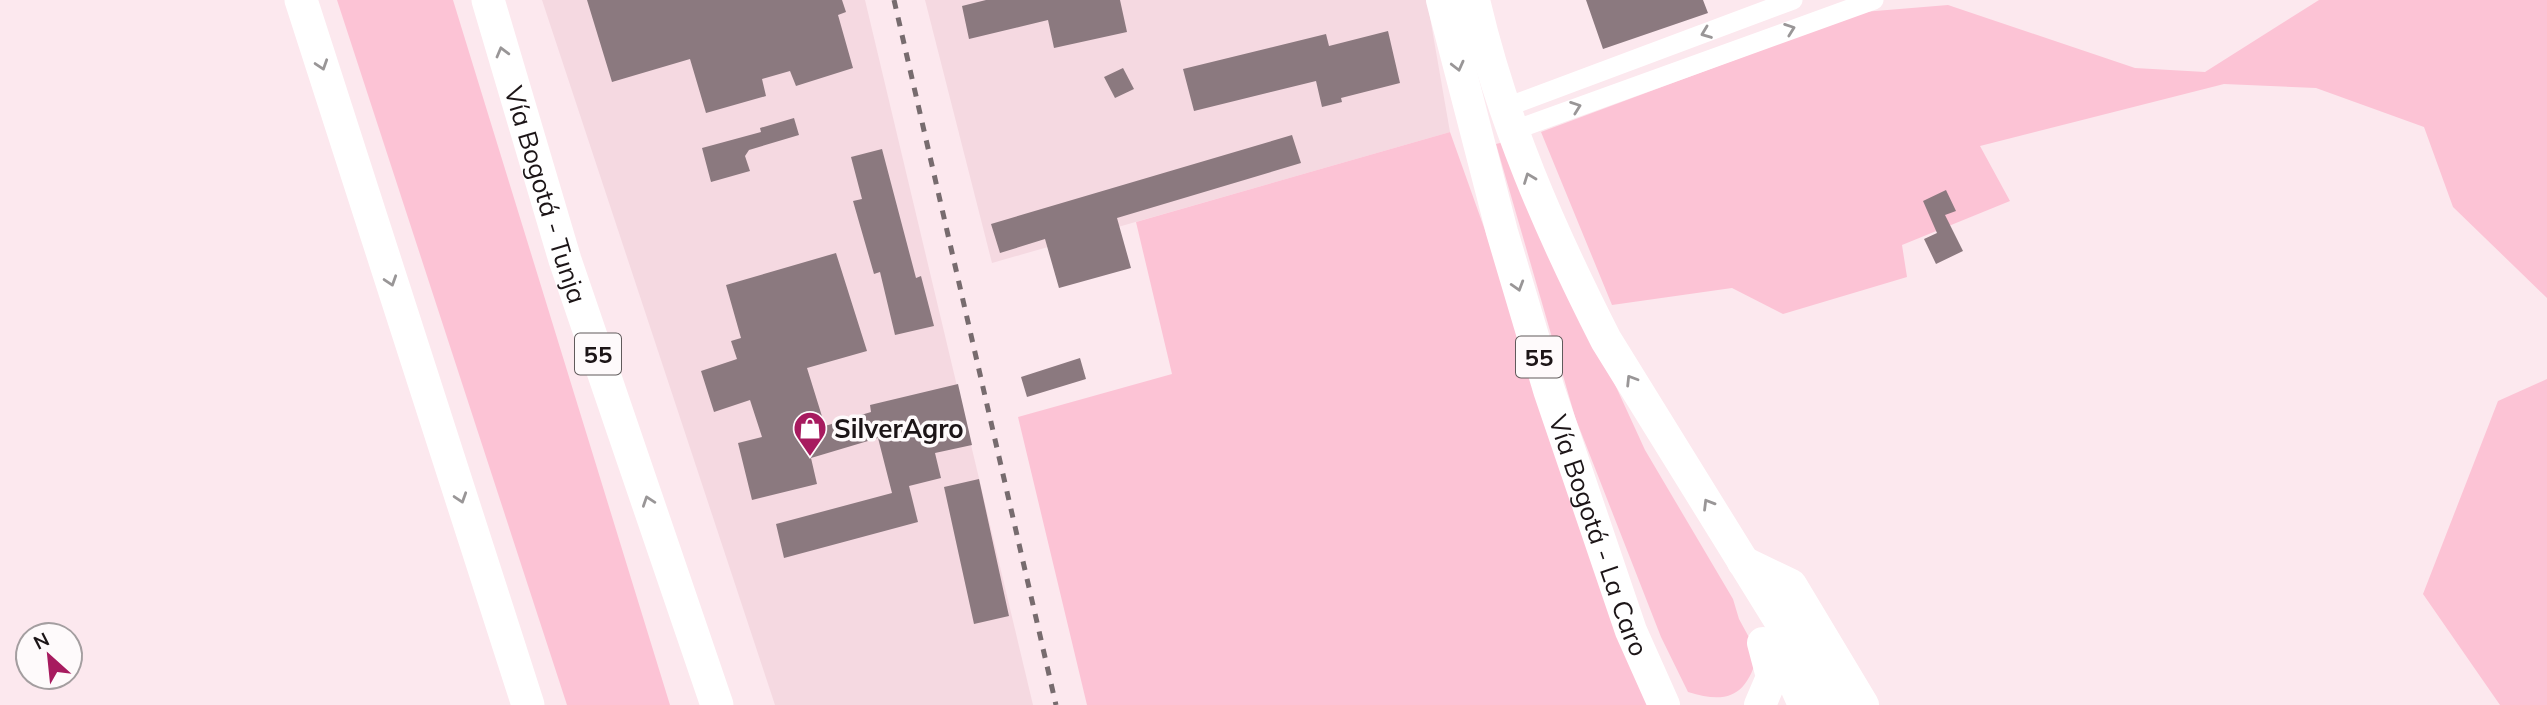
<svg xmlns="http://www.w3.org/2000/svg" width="2547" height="705" viewBox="0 0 2547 705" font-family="Mulish,sans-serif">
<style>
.built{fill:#f5d9e1}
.green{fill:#fcc3d5}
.building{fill:#8b797f}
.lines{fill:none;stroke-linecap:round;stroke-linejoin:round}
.minor{stroke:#fff;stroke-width:19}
.primary{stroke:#fff;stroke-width:32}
.trunk{stroke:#fff;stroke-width:33}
.rail{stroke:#776b6e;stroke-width:5;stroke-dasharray:9 9;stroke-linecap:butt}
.oneway{stroke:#999697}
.labels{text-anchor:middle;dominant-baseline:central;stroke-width:7;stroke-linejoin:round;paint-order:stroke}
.shield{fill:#fefafb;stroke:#605a5b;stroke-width:2}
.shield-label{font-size:24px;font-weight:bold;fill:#1c1517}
.street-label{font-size:26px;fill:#1c1517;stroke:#fefafb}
.poi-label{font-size:26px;font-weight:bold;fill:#1c1517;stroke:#fefafb;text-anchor:start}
</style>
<rect width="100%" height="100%" fill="#fce8ee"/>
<!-- built -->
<path class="built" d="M542 0H865L1033 705H775Z
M925 0H1427L1450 132 992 263Z"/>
<!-- green -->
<path class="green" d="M337 0H453L670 705H567Z
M2319 0H2547V298L2453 207 2424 127 2316 88 2224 84 1980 146 2010 201 1902 245 1907 277 1783 314 1732 288 1612 305 1541 132 1863 12 1948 5 2135 68 2205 72Z
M1450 132 1654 705H1087L1018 417 1172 374 1136 222Z
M1504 142 1645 450 1733 599 1739 619 1758 654C1747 695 1729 705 1688 692L1661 637 1575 417 1496 144Z
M2547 379V705H2500L2423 594 2498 401Z"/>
<!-- building -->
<path class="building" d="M587 0H842L846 12 838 15 853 68 796 86 790 71 762 79 766 96 706 113 690 59 612 82Z
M986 0H1120L1127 32 1054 48 1048 20 969 39 962 6Z
M1586 0H1703L1708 13 1603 49Z
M1388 31 1400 83 1341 98 1342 102 1322 107 1316 81 1194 111 1183 69 1326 34 1329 46Z
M1123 68 1134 89 1115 98 1104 77Z
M794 118 799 135 749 150 745 156 750 171 711 182 702 148 761 132 760 128Z
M1292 135 1301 163 1117 218 1131 268 1059 288 1045 239 1000 253 991 224Z
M882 149 916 278 921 276 934 326 895 335 880 272 874 274 853 201 862 199 851 157Z
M1946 190 1956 211 1945 215 1963 251 1936 264 1924 239 1937 233 1923 201Z
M836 253 867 351 807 368 825 426 871 412 870 405 958 384 972 445 935 453 941 478 909 486 918 522 784 558 776 524 892 493 878 438 811 458 817 484 752 500 738 443 762 437 750 400 714 412 701 371 737 359 731 341 741 338 726 285Z
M1080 358 1086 379 1027 397 1021 377Z
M979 479 1009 616 974 624 944 487Z"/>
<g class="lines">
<!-- minor -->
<path class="minor" d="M1504 108 1793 0
M1512 131 1874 0"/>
<!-- primary -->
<g class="primary">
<path id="s1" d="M1442 0 1502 232 1549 390 1631 631 1664 705"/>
<path d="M1474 0C1502 121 1550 230 1606 340L1832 705"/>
<path d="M1743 562 1791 585 1863 705"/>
<path d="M1777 644 1804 705"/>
<path d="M1760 705 1772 677 1763 643"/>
</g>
<!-- trunk -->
<g class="trunk">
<path d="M301 0 528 705"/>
<path id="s2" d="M488 0 565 260 717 705"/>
</g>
<!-- rail -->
<path class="rail" d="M894 0 1056 705"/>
</g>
<!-- one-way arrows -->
<defs><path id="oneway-chevron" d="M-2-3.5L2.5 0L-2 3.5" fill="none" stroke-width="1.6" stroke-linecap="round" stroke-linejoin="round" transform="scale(1.75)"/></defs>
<g class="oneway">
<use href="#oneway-chevron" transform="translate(1790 29) rotate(-20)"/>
<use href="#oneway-chevron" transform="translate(1706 33) rotate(159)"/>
<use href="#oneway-chevron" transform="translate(502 52) rotate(-105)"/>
<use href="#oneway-chevron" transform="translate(322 65) rotate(72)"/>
<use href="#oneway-chevron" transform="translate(1458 66) rotate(76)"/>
<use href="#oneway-chevron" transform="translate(1576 107) rotate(-20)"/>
<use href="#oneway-chevron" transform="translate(1529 178) rotate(-111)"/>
<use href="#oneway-chevron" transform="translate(391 281) rotate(72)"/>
<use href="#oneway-chevron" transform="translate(1518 286) rotate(73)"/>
<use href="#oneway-chevron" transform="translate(1631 380) rotate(-122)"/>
<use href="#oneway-chevron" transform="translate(461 498) rotate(72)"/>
<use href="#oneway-chevron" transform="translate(648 501) rotate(-109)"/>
<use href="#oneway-chevron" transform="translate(1708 504) rotate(-121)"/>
</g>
<!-- icons -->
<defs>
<symbol id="shop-pin" viewBox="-11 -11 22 30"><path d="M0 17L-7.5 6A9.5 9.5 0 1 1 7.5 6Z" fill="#a71b5f" stroke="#fefafb"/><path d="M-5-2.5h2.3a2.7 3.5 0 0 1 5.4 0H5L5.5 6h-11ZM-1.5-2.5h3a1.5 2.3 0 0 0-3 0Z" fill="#fff"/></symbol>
</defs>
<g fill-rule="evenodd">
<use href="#shop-pin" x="791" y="409" width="38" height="52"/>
</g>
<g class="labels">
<!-- shield labels -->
<g class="shield">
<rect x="575" y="333.5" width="46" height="41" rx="5"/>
<rect x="1516" y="336.5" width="46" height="41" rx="5"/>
</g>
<g class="shield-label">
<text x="598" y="354">55</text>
<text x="1539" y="357">55</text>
</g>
<!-- street labels -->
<g class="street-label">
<text stroke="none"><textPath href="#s2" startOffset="203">Vía Bogotá - Tunja</textPath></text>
<text stroke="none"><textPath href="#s1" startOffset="558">Vía Bogotá - La Caro</textPath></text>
</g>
<!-- poi labels -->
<g class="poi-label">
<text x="834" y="428">SilverAgro</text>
</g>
</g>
<!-- north arrow -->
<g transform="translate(49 656) rotate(333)"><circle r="33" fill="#fefafb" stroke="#a49ea0" stroke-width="2"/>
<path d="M0-5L12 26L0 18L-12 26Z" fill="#a71b5f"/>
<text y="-10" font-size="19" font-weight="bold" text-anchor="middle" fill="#1c1517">N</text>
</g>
</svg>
